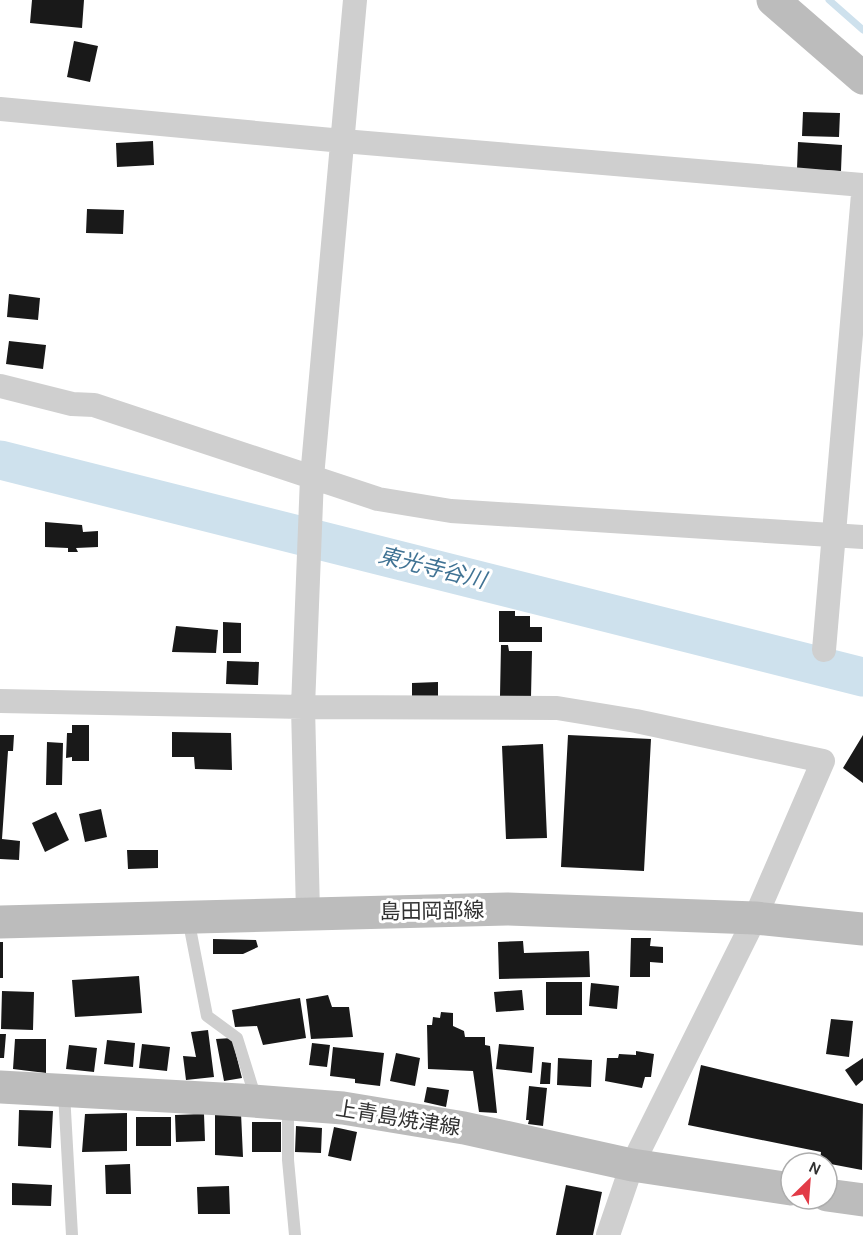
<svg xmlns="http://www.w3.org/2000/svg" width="863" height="1235" viewBox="0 0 863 1235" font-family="Karla,'Noto Sans JP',sans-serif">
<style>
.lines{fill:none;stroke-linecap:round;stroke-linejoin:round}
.stream{stroke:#cee1ed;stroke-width:7}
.river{stroke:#cee1ed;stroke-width:39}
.building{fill:#191919}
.lane{stroke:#cfcfcf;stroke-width:12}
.street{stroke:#cfcfcf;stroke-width:24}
.secondary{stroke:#bcbcbc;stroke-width:33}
.labels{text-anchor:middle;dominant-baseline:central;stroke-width:6;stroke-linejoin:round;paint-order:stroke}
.street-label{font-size:21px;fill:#323232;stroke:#fff}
.water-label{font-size:22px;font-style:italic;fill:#407394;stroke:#fff}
</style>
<rect width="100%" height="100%" fill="#fff"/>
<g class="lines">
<!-- stream -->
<path class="stream" d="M829 0 863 30"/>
<!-- river -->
<path class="river" d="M0 460 863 677"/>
</g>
<!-- building -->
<path class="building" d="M32 0H84L82 28 30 23Z
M74 41 98 46 90 82 67 77Z
M803 112 840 113 839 137 802 136Z
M153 141 154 165 117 167 116 143Z
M798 142 842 145 841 171 797 169Z
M87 209 124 210 123 234 86 233Z
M9 294 40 298 38 320 7 317Z
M9 341 46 345 43 369 6 364Z
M45 522 82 525 83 532 98 531V547L76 548 78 552H68V548L45 547Z
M499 611H515V616H530V627H542V642H499Z
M223 622 241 623V653H223Z
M176 626 218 630 216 653 172 652Z
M501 645H508L509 651H532L531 697 500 696Z
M227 661 259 662 258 685 226 684Z
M438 682V696H412V683Z
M72 725H89V761H72V757L66 758 67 733H72Z
M172 732 231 733 232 770 195 769 194 757H172Z
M0 735H14L13 751H8L2 839 20 841 19 860 0 859Z
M568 735 651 739 644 871 561 867Z
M863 735V783L843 768Z
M47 742 63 743 62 785H46Z
M543 744 547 838 506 839 502 746Z
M101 809 107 837 85 842 79 814Z
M56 812 69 840 45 852 32 823Z
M127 850H158V868L128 869Z
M631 938H651L650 946 663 947V963L650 962V977H630Z
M213 939 256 940 258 947 243 954H213Z
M523 941 524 953 589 951 590 977 499 979 498 942Z
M0 942H3V978H0Z
M139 976 142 1013 75 1017 72 980Z
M546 982H582V1015H546Z
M591 983 619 986 617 1009 589 1006Z
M522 990 524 1010 496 1012 494 992Z
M2 991 34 992 33 1030 1 1029Z
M328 995 332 1007H349L353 1037 311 1039 306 999Z
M300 998 306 1038 263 1045 257 1026 235 1027 232 1010Z
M441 1012 453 1013V1026L464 1031 465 1037H485V1045L490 1046 497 1113 479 1112 473 1071 428 1069 427 1025H432L433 1017 440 1018Z
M831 1019 853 1021 849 1057 826 1054Z
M208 1030 214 1077 186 1080 183 1056 196 1057 191 1032Z
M0 1034H6L4 1058H0Z
M232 1038 242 1078 224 1081 216 1039Z
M15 1039H46V1073L13 1069Z
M107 1040 135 1043 133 1067 104 1064Z
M312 1043 330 1045 327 1067 309 1065Z
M142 1044 170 1047 167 1071 139 1068Z
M499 1044 534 1047 532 1073 496 1069Z
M69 1045 97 1048 94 1072 66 1069Z
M333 1047 384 1053 380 1086 355 1083V1079L330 1076Z
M636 1051 654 1054 651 1077H645L642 1088 605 1081 607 1058H618L619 1054 636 1055Z
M396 1053 420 1058 415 1086 390 1081Z
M558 1058 592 1060 591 1087 557 1085Z
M863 1058V1080L856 1086 845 1070Z
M542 1062 551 1063 550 1084H540Z
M701 1065 863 1104 862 1170 820 1162 821 1152 688 1125Z
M529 1086 547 1088 543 1126 528 1124 529 1120H526Z
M427 1087 449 1090 446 1107 424 1102Z
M19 1110 53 1111 51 1148 18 1146Z
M127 1113V1151L82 1152 85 1114Z
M215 1113H241L243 1157 215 1155Z
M204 1114 205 1141 176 1142 175 1115Z
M136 1117H171V1146H136Z
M252 1122H281V1152H252Z
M296 1126 322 1128 321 1153 295 1152Z
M334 1127 357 1132 351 1161 328 1156Z
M130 1164 131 1194H106L105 1165Z
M12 1183 52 1185 51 1206 12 1205Z
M566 1185 602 1192 593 1235H556Z
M229 1186 230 1214H198L197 1187Z"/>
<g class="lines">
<!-- lane -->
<path class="lane" d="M188 918 207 1016 237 1038 256 1099
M64 1093 72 1235
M288 1105V1160L295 1235"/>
<!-- street -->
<path class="street" d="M0 109 343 141 863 185
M0 386 72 404 94 405 378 499 451 511 863 537
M824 650 863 194
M0 701 303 707 557 708 636 721 823 761 755 918 632 1165 608 1235
M308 913 303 707 312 477 355 0"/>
<!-- secondary -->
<path class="secondary" d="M773 0 863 78
M0 922 507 909 755 918 863 929
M0 1087 240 1100 343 1108 464 1128 632 1165 791 1189
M827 1195 863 1200"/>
</g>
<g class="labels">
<!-- street labels -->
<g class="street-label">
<text transform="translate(432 911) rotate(-1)">島田岡部線</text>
<text transform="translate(398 1118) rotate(9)">上青島焼津線</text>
</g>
<!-- water labels -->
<g class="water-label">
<text transform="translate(432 568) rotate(14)">東光寺谷川</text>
</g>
</g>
<!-- north arrow -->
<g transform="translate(809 1181) rotate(25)"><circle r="28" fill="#ffffff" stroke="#adadad" stroke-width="1.5"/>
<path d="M0-4.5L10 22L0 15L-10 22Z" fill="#e23b47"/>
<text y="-9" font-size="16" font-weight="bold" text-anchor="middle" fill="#323232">N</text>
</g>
</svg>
